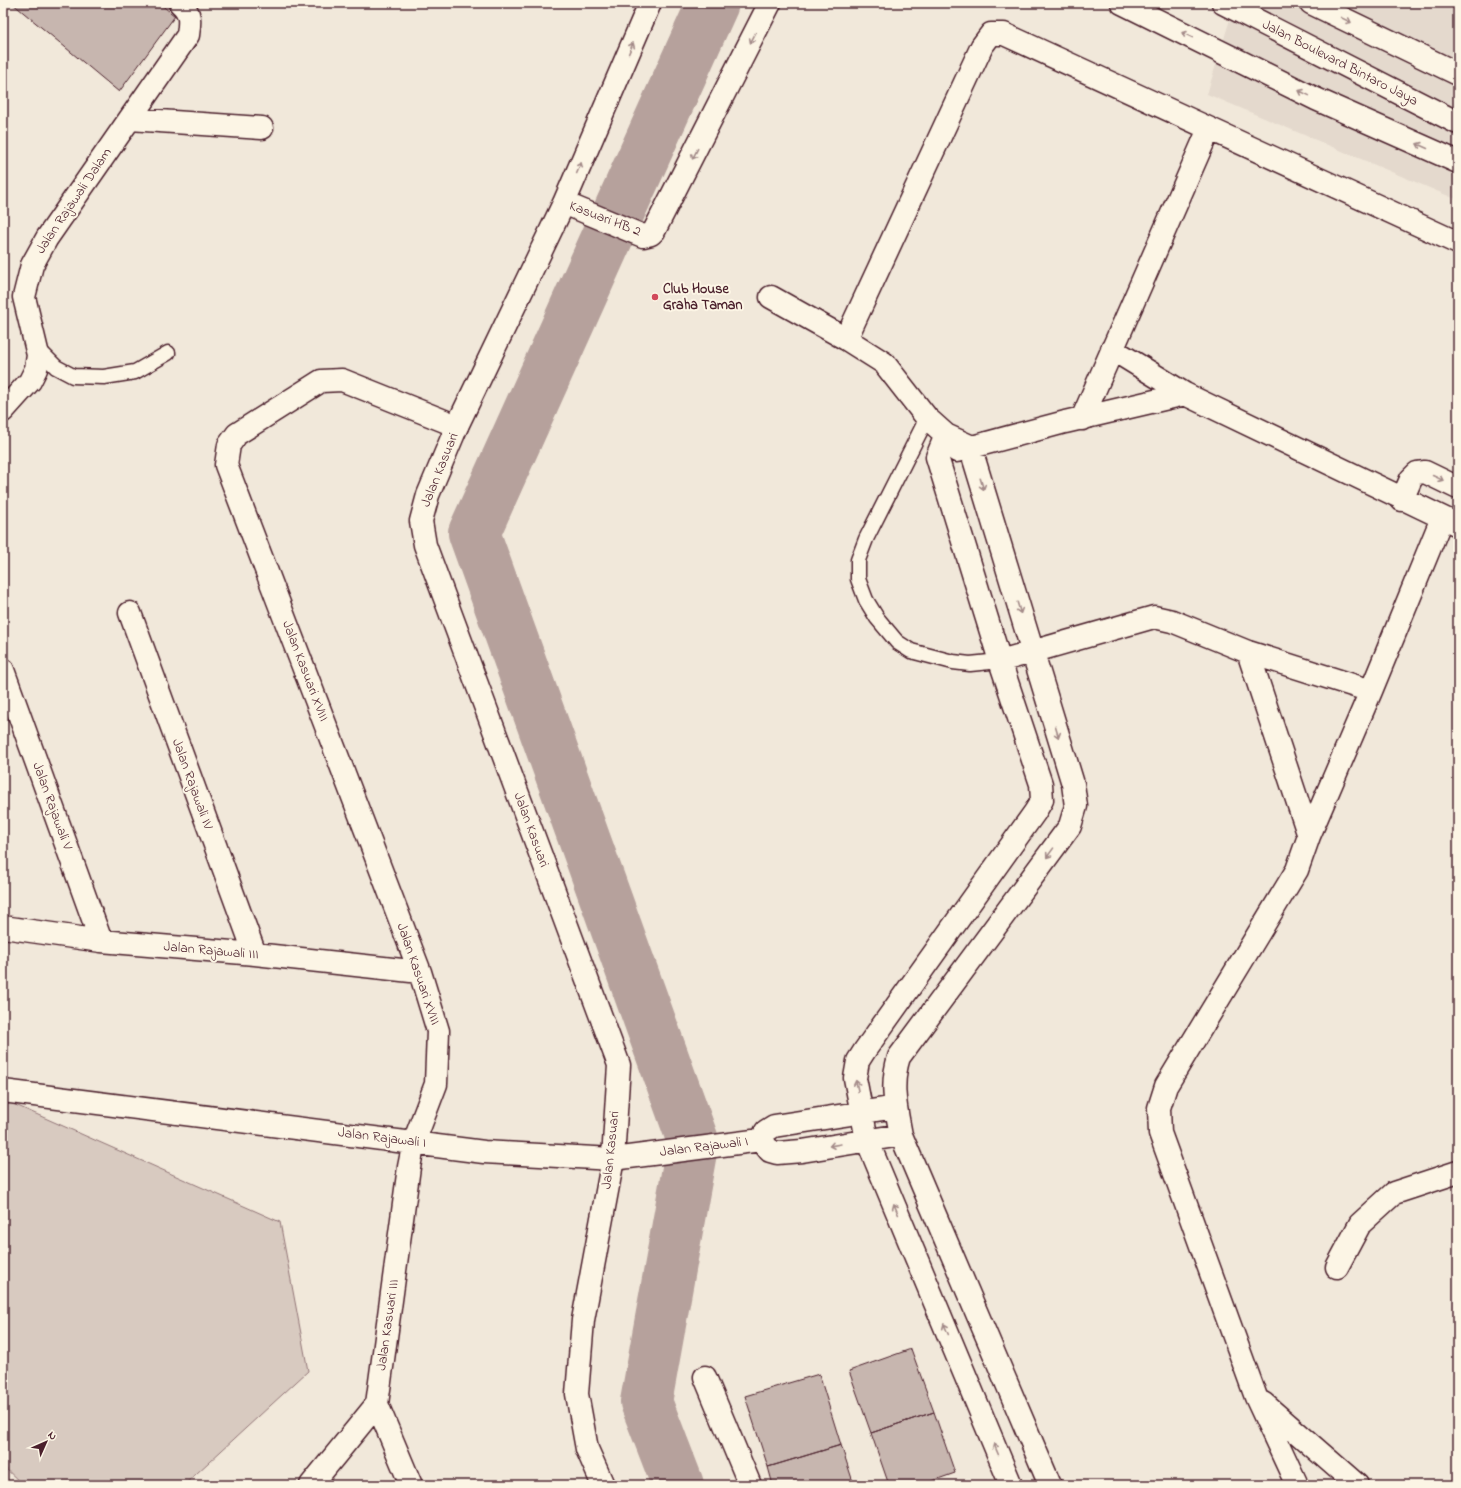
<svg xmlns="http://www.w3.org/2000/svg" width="1461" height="1488" viewBox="0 0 1461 1488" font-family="'Indie Flower',sans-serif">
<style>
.built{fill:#e4d9cd}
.green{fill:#d8cac0;stroke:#917476}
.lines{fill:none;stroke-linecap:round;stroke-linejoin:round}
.river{stroke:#b6a19c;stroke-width:52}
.building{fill:#c7b6af;stroke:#4a1f2b}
.lane-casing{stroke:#4a1f2b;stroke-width:17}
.street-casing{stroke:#4a1f2b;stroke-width:25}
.secondary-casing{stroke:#4a1f2b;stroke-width:25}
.primary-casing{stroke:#4a1f2b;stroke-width:25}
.lane{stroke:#fcf5e5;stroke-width:14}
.street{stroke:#fcf5e5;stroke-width:22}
.secondary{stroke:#fcf5e5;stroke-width:22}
.primary{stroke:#fcf5e5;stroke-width:22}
.oneway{stroke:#a38a88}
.poi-dot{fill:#d1495b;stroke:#fcf5e5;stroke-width:1.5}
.labels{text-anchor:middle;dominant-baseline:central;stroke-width:4;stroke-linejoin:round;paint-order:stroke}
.street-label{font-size:14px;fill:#4a1f2b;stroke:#fcf5e5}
.poi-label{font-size:14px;font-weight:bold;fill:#4a1f2b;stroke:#fcf5e5;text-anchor:start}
</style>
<rect width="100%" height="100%" fill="#f1e8da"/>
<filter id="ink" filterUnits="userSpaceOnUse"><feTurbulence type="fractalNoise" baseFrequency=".025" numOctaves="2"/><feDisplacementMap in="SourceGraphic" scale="8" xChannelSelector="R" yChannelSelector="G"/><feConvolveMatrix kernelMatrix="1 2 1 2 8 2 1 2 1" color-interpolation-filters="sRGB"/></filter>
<g filter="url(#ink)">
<!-- built -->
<path class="built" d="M1235 3H1458V200L1207 94Z"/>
<!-- green -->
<path class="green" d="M11 1103 280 1222 308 1371 184 1485H23L3 1466V1107Z"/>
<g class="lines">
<!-- river -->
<path class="river" d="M678 1485 646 1402 693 1141 474 533 713 3"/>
</g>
<!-- building -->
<path class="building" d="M12 3H159L175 16 119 92Z
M911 1349 934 1412 871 1433 849 1371Z
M819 1374 841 1445 768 1467 745 1396Z
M934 1412 955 1473 921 1485H889L871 1433Z
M841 1445 854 1485H773L768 1467Z"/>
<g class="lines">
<defs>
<path id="lane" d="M36 347 56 367 73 376 104 377 135 372 168 353
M927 418 866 539 858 560V579L866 600 877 618 897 642 911 651 953 662 970 664 1000 661"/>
<path id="street" d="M130 119 262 128
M771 297 846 339 884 363 927 418 946 435 970 446 1073 784 1076 806 1070 826 899 1057C890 1085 896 1108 901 1135L1050 1485
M846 339 982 46 991 34H1004L1458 243
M1112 349 1185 394 1458 525
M3 411 30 381 36 369 38 355 24 297 32 265 47 238 188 35C190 22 191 12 180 3
M1082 419 1209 129
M946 435 937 457 1000 661 1041 784 1042 800 1035 812 865 1050 858 1061 855 1078 867 1140 1011 1485
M957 451 1065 422 1185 394
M1402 500 1411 479 1417 473 1425 472 1458 488
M130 613 255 954
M1248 652 1309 836
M1000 661 1154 617 1172 621 1248 652 1371 691
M3 670 101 941
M3 927 101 941 255 954 420 972
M3 1091 484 1152 613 1159 761 1140
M761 1140 770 1151 777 1153 802 1151 901 1135
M761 1140 766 1131 774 1126 896 1107
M1337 1267 1360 1224 1394 1193 1458 1172
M705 1377 750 1485
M1263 1403 1357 1485
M377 1404 411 1485
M311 1485 377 1404 409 1167 414 1142 436 1084 438 1031 420 972 226 465 229 445 237 434 321 381 342 380 457 426
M1297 1485 1256 1397 1160 1133 1159 1108 1166 1086 1297 870 1309 836 1371 691 1442 518"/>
<path id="secondary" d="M564 203 643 236 651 234 654 231 770 3
M603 1485 587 1449 577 1394 583 1320 613 1159 619 1065 425 545 421 521 428 495 457 426 564 203 650 3"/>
<path id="primary" d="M1122 3 1316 99 1458 162
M1223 3 1458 123
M1311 3 1458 74"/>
</defs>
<!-- lane casing -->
<use href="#lane" class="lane-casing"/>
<!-- street casing -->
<use href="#street" class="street-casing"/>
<!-- secondary casing -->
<use href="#secondary" class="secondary-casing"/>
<!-- primary casing -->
<use href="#primary" class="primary-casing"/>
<!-- lane -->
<use href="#lane" class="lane"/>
<!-- street -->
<use href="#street" class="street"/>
<!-- secondary -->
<use href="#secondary" class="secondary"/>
<!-- primary -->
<use href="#primary" class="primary"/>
</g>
<!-- one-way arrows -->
<defs><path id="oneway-shaft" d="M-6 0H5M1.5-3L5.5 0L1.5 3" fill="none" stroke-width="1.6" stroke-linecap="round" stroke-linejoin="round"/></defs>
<g class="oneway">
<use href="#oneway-shaft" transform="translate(1346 20) rotate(26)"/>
<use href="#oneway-shaft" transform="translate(1187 35) rotate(-154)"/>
<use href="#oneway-shaft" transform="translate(753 38) rotate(117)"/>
<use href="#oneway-shaft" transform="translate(631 48) rotate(-67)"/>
<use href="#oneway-shaft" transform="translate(1304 93) rotate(-154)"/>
<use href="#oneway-shaft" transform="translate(1422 146) rotate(-156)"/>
<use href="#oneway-shaft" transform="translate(695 154) rotate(117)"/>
<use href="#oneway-shaft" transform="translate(579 168) rotate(-67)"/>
<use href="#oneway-shaft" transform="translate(1438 478) rotate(25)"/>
<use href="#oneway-shaft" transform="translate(982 484) rotate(73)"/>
<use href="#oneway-shaft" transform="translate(1019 608) rotate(73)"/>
<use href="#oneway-shaft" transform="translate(1057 732) rotate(73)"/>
<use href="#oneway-shaft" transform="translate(1050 853) rotate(126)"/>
<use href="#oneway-shaft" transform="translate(857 1086) rotate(-102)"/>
<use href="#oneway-shaft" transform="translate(835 1145) rotate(170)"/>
<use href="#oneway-shaft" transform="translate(896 1209) rotate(-113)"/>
<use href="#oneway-shaft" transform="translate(946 1329) rotate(-113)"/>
<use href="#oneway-shaft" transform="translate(996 1449) rotate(-113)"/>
</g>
</g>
<!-- markers -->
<circle class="poi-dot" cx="655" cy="297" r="4"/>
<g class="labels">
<!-- street labels -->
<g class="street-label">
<text transform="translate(1340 63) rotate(27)">Jalan Boulevard Bintaro Jaya</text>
<text transform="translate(74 201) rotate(-56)">Jalan Rajawali Dalam</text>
<text transform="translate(605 219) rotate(21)">Kasuari HB 2</text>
<text transform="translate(440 470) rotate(-68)">Jalan Kasuari</text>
<text transform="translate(305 671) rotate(69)">Jalan Kasuari XVIII</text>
<text transform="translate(192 784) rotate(70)">Jalan Rajawali IV</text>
<text transform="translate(52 806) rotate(70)">Jalan Rajawali V</text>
<text transform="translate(531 830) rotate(70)">Jalan Kasuari</text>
<text transform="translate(211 951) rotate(5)">Jalan Rajawali III</text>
<text transform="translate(418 974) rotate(71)">Jalan Kasuari XVIII</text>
<text transform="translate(382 1138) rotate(7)">Jalan Rajawali I</text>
<text transform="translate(704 1147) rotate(-7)">Jalan Rajawali I</text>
<text transform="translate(611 1150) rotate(-84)">Jalan Kasuari</text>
<text transform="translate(388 1325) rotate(-82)">Jalan Kasuari III</text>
</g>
<!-- poi labels -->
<g class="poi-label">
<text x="663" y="289">Club House<tspan x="663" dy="16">Graha Taman</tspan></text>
</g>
</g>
<!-- margin -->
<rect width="1461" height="1488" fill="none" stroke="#fcf5e5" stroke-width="16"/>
<rect x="8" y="8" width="1445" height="1472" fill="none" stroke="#4a1f2b" stroke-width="1.5" filter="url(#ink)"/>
<!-- north arrow -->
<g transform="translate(46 1442) rotate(45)" stroke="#fcf5e5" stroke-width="3" paint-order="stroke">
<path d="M0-3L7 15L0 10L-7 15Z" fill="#4a1f2b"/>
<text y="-6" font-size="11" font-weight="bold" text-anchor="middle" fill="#4a1f2b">N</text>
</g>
</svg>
